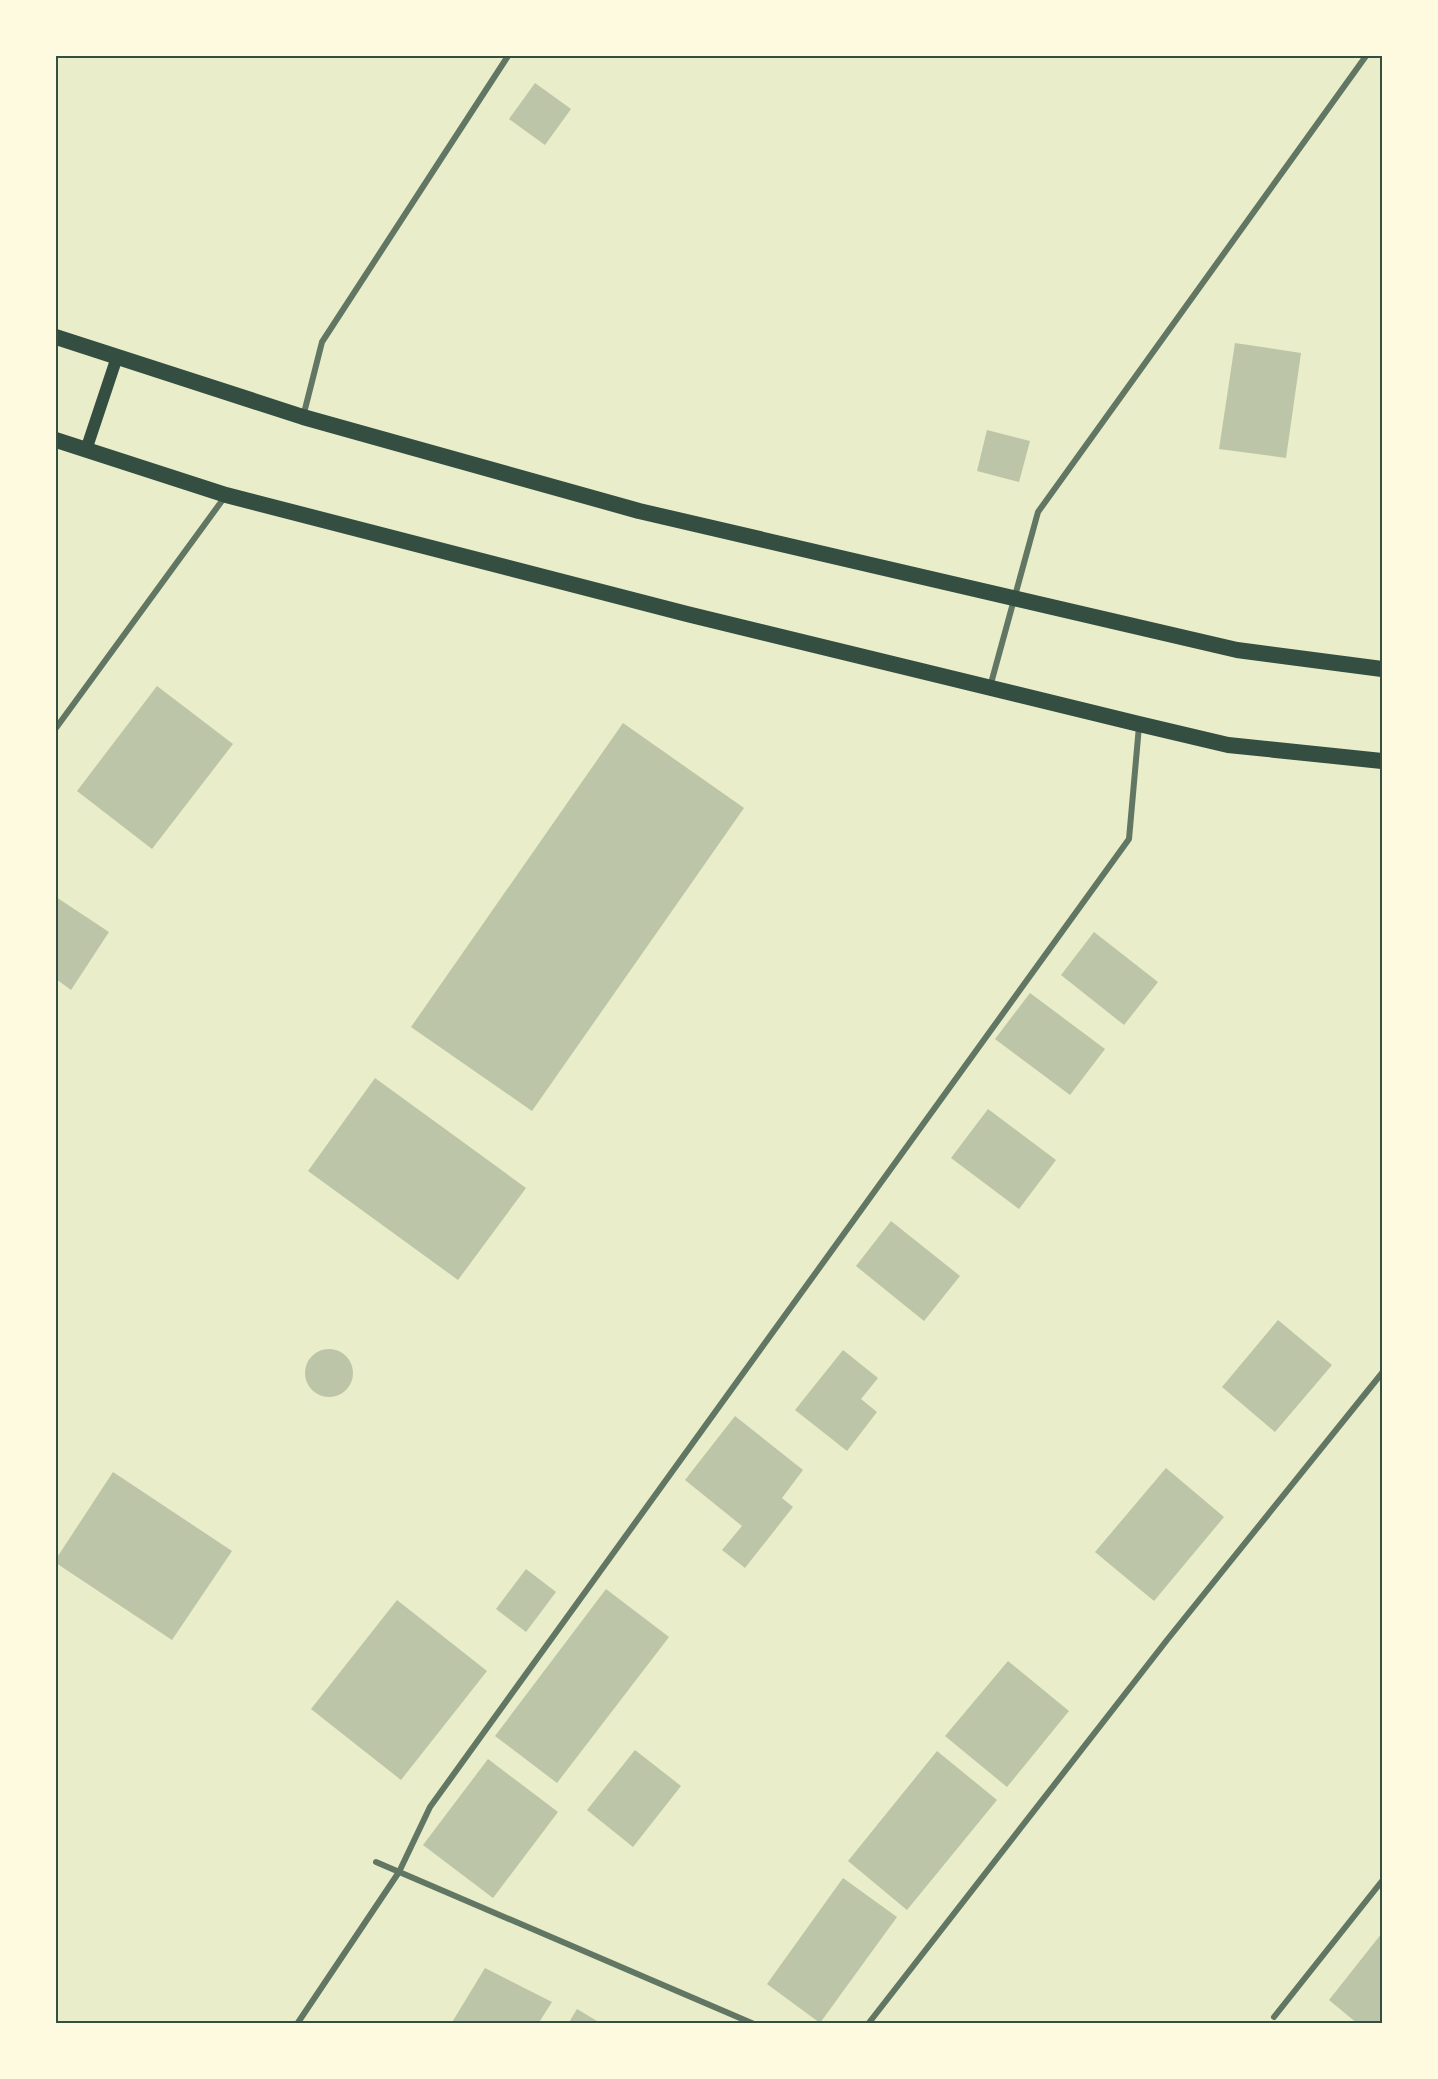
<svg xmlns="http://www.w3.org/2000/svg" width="1438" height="2079" viewBox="0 0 1438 2079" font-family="Poppins,sans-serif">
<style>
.building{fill:#bcc5a7}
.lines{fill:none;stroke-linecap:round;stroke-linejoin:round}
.minor{stroke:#617663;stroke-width:6}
.secondary{stroke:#344e41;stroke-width:12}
.trunk{stroke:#344e41;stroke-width:16}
.neatline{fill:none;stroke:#344e41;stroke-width:2}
</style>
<rect width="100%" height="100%" fill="#e9edc9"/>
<!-- building -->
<path class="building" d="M535 83 571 109 545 145 509 119Z
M1235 343 1301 353 1286 458 1219 449Z
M987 430 1030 441 1019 482 977 471Z
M157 686 233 744 152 849 77 791Z
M623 723 744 808 532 1111 411 1027Z
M56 897 109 932 71 990 56 979Z
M1094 932 1158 982 1124 1025 1061 975Z
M1030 993 1105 1049 1070 1095 995 1039Z
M375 1078 526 1188 458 1280 308 1171Z
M988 1109 1056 1160 1019 1209 951 1158Z
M891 1221 960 1276 924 1321 856 1266Z
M1278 1320 1332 1365 1275 1432 1222 1387Z
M305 1373a24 24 0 1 1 48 0a24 24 0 1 1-48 0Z
M843 1350 878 1378 861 1399 877 1412 847 1451 795 1410Z
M735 1416 803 1470 782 1498 793 1507 745 1568 722 1550 742 1526 685 1480Z
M1166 1468 1224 1517 1154 1601 1095 1552Z
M113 1472 232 1551 172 1640 56 1563V1559Z
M526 1569 556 1592 526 1632 496 1609Z
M606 1589 669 1637 557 1783 495 1736Z
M397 1600 487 1671 401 1780 311 1709Z
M1008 1661 1069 1711 1007 1787 945 1736Z
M635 1750 681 1786 633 1847 587 1810Z
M937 1751 997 1800 907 1910 848 1861Z
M488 1759 558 1812 493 1898 423 1845Z
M843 1878 897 1917 820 2023 767 1984Z
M1382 1933V2024H1358L1329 2000Z
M485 1968 552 2002 538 2024H451Z
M577 2009 602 2024H568Z"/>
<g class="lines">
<!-- minor -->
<path class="minor" d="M303 417 322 342 508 56
M990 687 1038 512 1366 56
M56 728 224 498
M376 1862 754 2024
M1274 2017 1382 1881
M297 2024 399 1872 430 1807 1129 839 1139 726
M868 2024 1167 1640 1382 1373"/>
<!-- secondary -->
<path class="secondary" d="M86 450 117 357"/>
<!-- trunk -->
<path class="trunk" d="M56 337 303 417 639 511 1237 650 1382 669
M56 440 226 495 687 614 1139 724 1228 745 1382 761"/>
</g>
<!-- border -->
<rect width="1438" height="2079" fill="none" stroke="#fefae0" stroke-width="114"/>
<rect x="57" y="57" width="1324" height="1965" class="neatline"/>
</svg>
